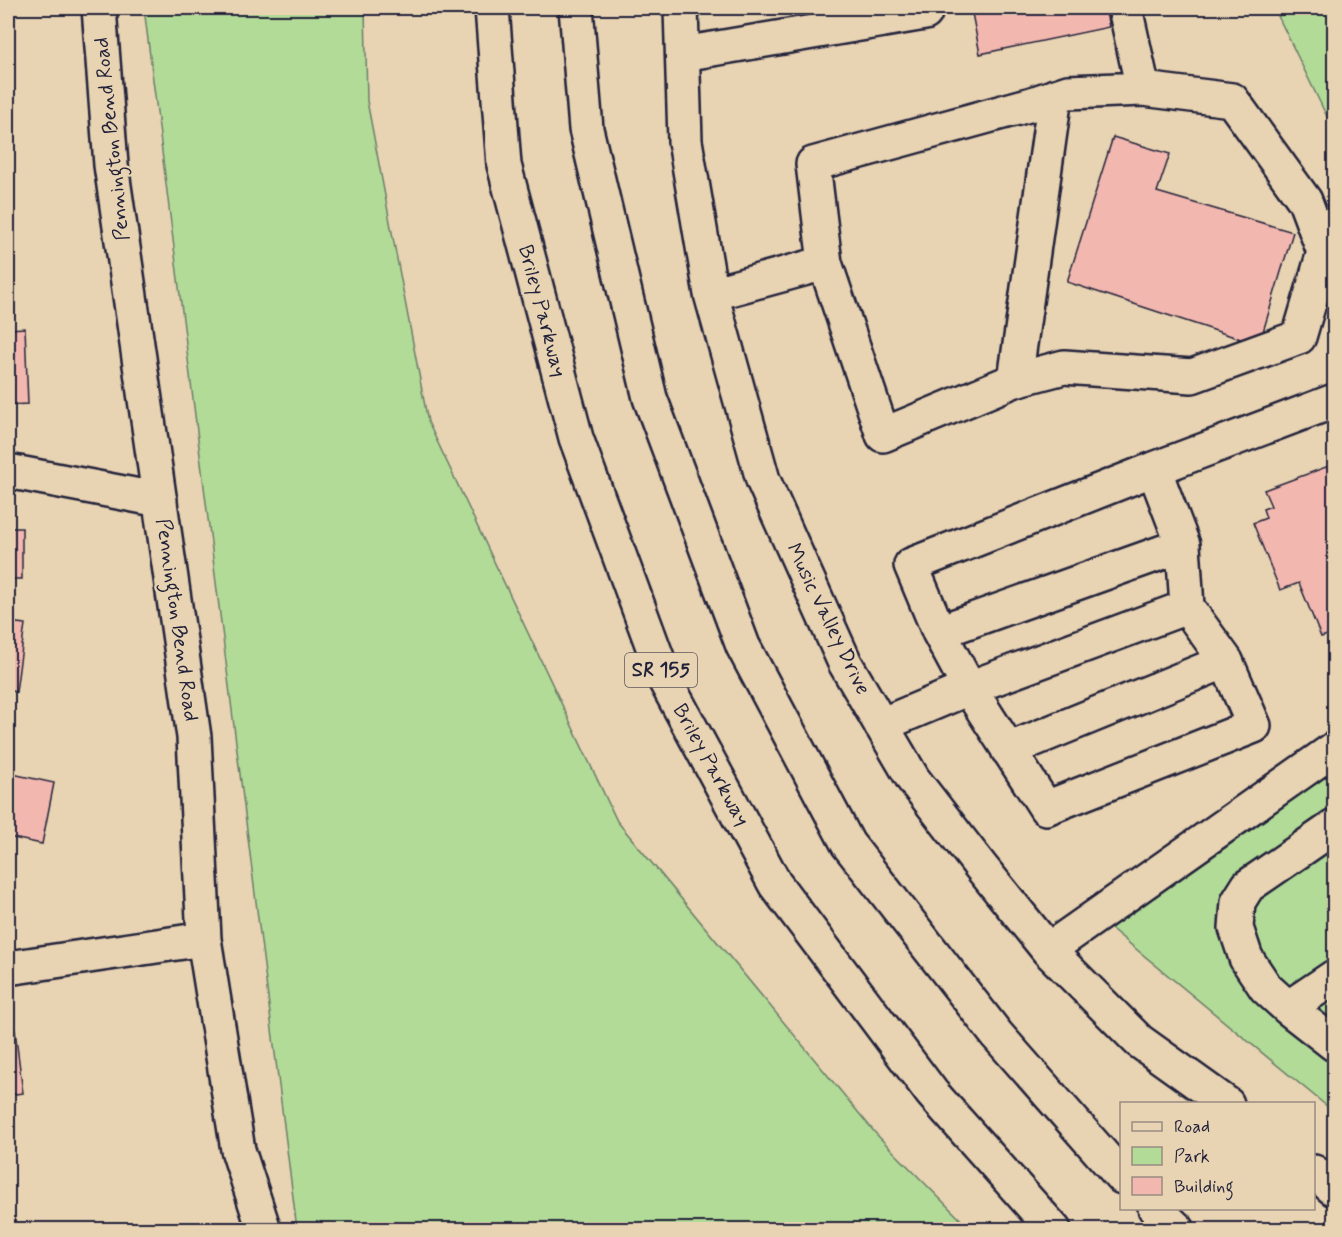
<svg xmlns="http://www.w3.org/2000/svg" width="1342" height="1237" viewBox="0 0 1342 1237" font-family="Mynerve,sans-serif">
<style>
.green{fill:#b2db97;stroke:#6a7e69;stroke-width:1.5}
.building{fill:#f2b7af;stroke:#22223b;stroke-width:1.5}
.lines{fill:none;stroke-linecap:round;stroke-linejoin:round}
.minor-casing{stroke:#22223b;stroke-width:38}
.highway-casing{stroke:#22223b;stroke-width:38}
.minor{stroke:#e8d3b2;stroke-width:33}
.highway{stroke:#e8d3b2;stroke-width:33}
.labels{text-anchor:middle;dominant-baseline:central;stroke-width:4.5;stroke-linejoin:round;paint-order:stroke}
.shield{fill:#e8d3b2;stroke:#5d575f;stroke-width:1.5}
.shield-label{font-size:20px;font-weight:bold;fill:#22223b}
.street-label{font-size:21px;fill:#22223b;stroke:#e8d3b2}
</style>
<rect width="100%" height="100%" fill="#e8d3b2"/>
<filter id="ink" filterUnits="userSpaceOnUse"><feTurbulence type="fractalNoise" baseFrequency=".0167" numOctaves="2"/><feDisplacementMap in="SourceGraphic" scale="12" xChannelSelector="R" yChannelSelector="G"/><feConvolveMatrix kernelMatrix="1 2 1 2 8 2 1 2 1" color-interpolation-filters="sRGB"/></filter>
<g filter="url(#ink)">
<!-- green -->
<path class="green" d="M144 8H365L367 101 428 422 617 821 877 1135 970 1229H297Z
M1314 8H1334V131L1278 16Z
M1334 749V1112L1096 916Z"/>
<!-- building -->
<path class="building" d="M971 8H1105L1109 27 980 54Z
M1113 137 1170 154 1157 192 1293 232 1259 345 1067 282Z
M25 328 28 404 8 405V329Z
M1334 464V633L1321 637 1299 583 1280 590 1253 523 1266 518 1263 509 1271 506 1264 490Z
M8 528H22V579H8Z
M8 622 25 624 16 692 8 690Z
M8 773 54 783 42 844 8 837Z
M15 1030 23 1093 8 1095V1031Z"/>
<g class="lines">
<defs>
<path id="minor" d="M99 8 111 165 194 737 204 939 238 1150 264 1230
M681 8 685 141 711 294 763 480 845 663 913 779 981 867 1048 950 1139 1041 1227 1104
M1125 8 1143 89
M683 54 925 13 923 8
M711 294 825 263 813 164 1032 104 1068 92 1143 89 1232 100 1305 201 1324 252 1299 337 1192 376 1064 367 1015 380 883 435 825 263
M1015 380 1055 96
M1154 469 1334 401
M8 471 160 500
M1187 607 1183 545 939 632 969 688 1187 607 1226 661
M939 632 911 565 1154 469 1183 545
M881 725 969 688 1046 808 1254 726 1226 661 1008 750
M1334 827 1248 886 1238 902 1236 928 1246 958 1266 988 1288 1008 1334 1044
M1048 950 1334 749
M8 968 204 939
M1288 1008 1334 977
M1314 1172 1334 1189"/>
<path id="highway" d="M492 8 504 165 576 438 666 682 775 884 932 1093 1054 1230
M576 8 586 129 650 398 743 646 848 844 997 1035 1122 1177
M1155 1208 1178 1230"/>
</defs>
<!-- minor casing -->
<use href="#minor" class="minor-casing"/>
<!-- highway casing -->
<use href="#highway" class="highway-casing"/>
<!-- minor -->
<use href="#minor" class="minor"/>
<!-- highway -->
<use href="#highway" class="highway"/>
</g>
</g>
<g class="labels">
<!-- shield labels -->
<rect class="shield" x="625" y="653" width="72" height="34" rx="4.5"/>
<g class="shield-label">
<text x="661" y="670">SR 155</text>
</g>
<!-- street labels -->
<g class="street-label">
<text transform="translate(112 139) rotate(-96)">Pennington Bend Road</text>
<text transform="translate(542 311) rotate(75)">Briley Parkway</text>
<text transform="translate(828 619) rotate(64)">Music Valley Drive</text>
<text transform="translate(177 620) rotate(82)">Pennington Bend Road</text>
<text transform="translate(711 765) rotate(61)">Briley Parkway</text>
</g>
</g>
<!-- margin -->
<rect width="1342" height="1237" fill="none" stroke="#e8d3b2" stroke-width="30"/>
<rect x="15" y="15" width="1312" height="1207" fill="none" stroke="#22223b" stroke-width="2" filter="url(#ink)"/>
<!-- legend -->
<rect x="1120" y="1102" width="195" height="108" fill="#e8d3b2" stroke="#998c82" stroke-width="1.5"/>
<rect x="1132" y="1122" width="30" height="9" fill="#e8d3b2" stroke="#998c82" stroke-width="1.5"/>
<text x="1174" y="1132" font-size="18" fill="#22223b">Road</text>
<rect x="1132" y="1147" width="30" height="18" fill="#b2db97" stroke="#998c82" stroke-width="1.5"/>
<text x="1174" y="1162" font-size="18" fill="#22223b">Park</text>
<rect x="1132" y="1177" width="30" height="18" fill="#f2b7af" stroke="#998c82" stroke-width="1.5"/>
<text x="1174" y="1192" font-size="18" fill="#22223b">Building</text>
</svg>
